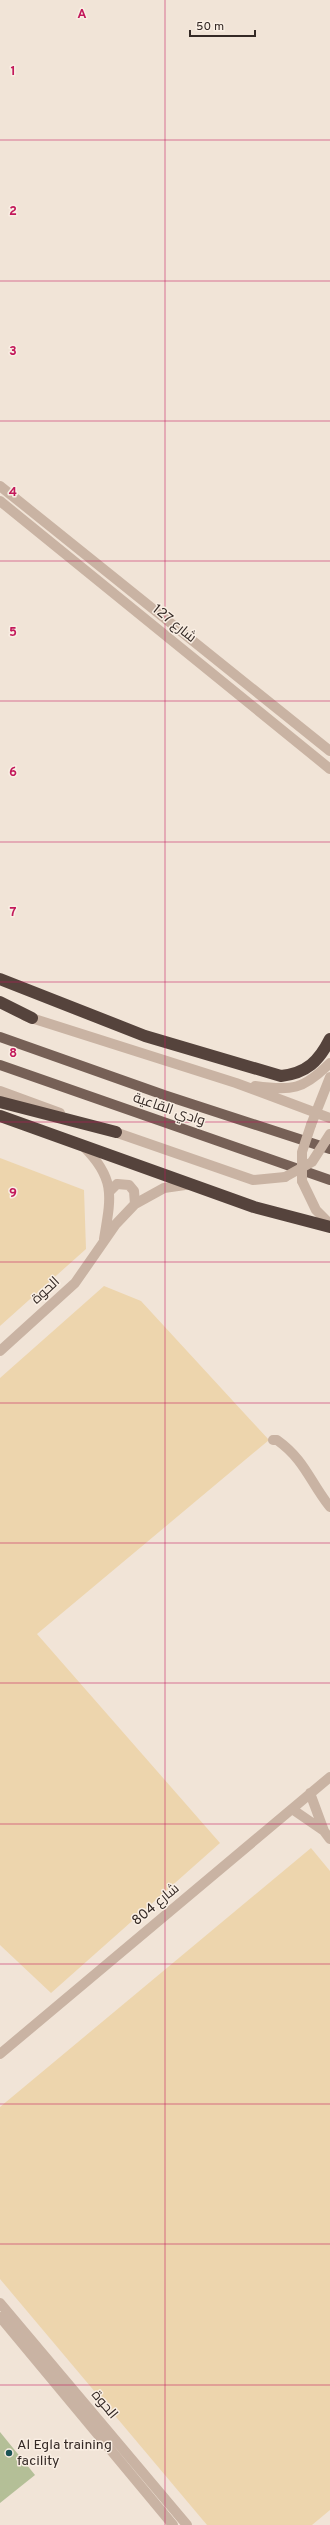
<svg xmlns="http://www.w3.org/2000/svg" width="330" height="2525" viewBox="0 0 330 2525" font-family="Overpass,Cairo,sans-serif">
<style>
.green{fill:#b4bf97}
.sand{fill:#edd5ad}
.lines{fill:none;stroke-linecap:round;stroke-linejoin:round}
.minor{stroke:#c9b3a3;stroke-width:10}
.major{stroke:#766056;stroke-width:10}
.highway{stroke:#55433c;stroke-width:12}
.minor-bridge{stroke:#c9b3a3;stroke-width:10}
.grid{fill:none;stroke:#c2185b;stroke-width:1;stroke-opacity:0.55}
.poi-dot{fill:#1b5355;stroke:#f9eee3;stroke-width:1.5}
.labels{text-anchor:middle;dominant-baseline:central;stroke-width:3;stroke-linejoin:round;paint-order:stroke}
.street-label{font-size:14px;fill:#342925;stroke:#f9eee3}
.poi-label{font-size:14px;fill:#342925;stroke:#f9eee3;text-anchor:start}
.grid-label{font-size:13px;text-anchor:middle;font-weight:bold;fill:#c2185b;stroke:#f9eee3;stroke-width:3;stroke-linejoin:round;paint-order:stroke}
</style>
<rect width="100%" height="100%" fill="#f1e4d7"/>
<!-- green -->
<path class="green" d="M0 2432 35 2475 0 2503Z"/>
<!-- sand -->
<path class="sand" d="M0 1158 84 1190 86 1249 0 1326Z
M104 1286 141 1301 269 1440 37 1634 220 1843 51 1993 0 1945V1378Z
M311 1848 330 1871V2510L312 2525H207L0 2279V2107Z"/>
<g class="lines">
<!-- minor -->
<path class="minor" d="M0 486 330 751
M0 501 330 769
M25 1016 236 1083 330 1118
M255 1086C292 1091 303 1090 330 1063
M0 1091 60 1113
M311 1125 330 1077
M109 1130 253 1180 285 1177
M84 1147C116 1179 111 1197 104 1239
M302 1181 316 1210 330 1224
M109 1192 117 1184 129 1185 134 1191 135 1204
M0 1351 75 1283 116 1224 135 1204 164 1188 192 1184
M273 1440H277C305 1460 310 1482 330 1507
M310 1793 324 1831
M292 1809 324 1831 330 1839
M0 2054 330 1777
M0 2303 187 2525
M0 2317 173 2525"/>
<!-- major -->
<path class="major" d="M0 1037 164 1095 330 1149
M0 1065 330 1180"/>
<!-- highway -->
<path class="highway" d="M0 979 145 1036 281 1076C307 1073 319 1061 330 1039
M0 1002 32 1018
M0 1102 116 1132
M0 1116 254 1207 330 1227"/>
<!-- minor-bridge -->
<path class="minor-bridge" d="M285 1177 312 1162 330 1134
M302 1181V1152L311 1125"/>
</g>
<!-- grid -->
<path class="grid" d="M165 0V2525M0 140H330M0 281H330M0 421H330M0 561H330M0 701H330M0 842H330M0 982H330M0 1122H330M0 1262H330M0 1403H330M0 1543H330M0 1683H330M0 1824H330M0 1964H330M0 2104H330M0 2244H330M0 2385H330"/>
<!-- markers -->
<circle class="poi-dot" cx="9" cy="2453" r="4"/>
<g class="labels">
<!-- street labels -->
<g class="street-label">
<text transform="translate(174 624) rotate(39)">شارع 127</text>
<text transform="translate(169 1110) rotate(19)">وادي القاعية</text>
<text transform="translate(46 1291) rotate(-43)">الحوة</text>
<text transform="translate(156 1905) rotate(-40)">شارع 804</text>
<text transform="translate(104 2405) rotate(50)">الحوة</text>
</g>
<!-- poi labels -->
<g class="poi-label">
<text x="17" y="2445">Al Egla training<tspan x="17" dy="16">facility</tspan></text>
</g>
</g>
<g class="grid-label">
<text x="82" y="18">A</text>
<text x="13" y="75">1</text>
<text x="13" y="215">2</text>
<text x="13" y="355">3</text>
<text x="13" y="496">4</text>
<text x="13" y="636">5</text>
<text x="13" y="776">6</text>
<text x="13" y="916">7</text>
<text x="13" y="1057">8</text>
<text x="13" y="1197">9</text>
</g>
<!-- scale -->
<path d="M190 30v6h65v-6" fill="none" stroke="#342925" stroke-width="2"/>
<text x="196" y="30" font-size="12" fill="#342925" stroke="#f9eee3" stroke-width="3" paint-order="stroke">50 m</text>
</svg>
